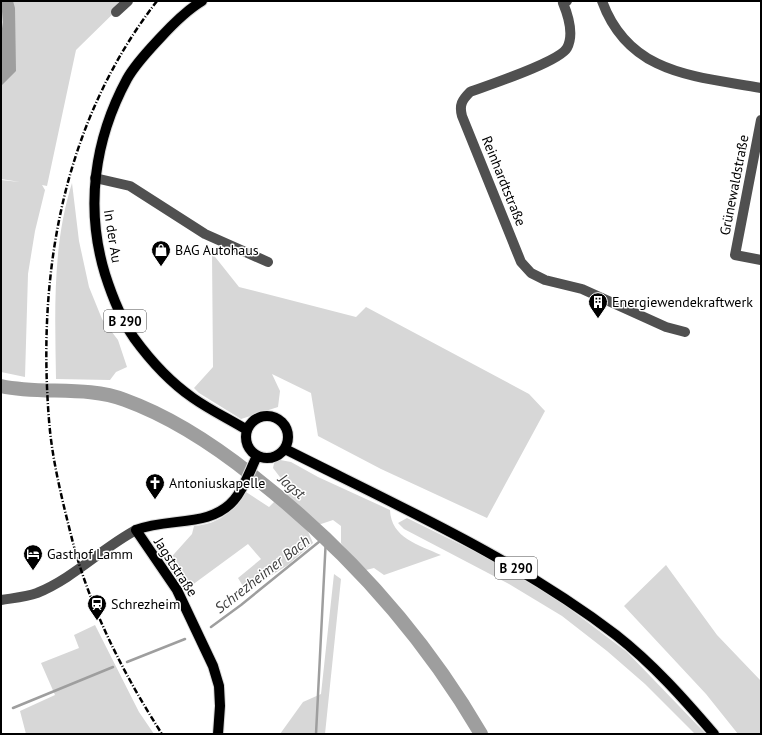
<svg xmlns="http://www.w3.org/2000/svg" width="762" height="735" viewBox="0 0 762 735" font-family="'PT Sans',sans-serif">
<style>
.green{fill:#d7d7d7}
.water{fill:#9e9e9e}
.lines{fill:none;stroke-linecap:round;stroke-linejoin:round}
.stream{stroke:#9e9e9e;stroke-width:2.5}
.river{stroke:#9e9e9e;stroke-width:14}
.major-casing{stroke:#dbdbdb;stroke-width:12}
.minor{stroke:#505050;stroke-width:10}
.major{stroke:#000;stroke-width:10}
.rail{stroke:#000;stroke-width:2.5;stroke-dasharray:6 2 1 2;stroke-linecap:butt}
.labels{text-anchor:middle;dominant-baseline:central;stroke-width:3;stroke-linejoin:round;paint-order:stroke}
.shield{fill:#fff;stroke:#4c4c4c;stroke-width:1}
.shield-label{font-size:13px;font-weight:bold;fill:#000}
.street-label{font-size:14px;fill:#000;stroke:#fff}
.poi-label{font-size:14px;fill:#000;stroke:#fff;text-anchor:start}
.water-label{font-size:15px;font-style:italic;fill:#3f3f3f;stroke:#fff}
</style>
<rect width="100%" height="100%" fill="#fff"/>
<!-- green -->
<path class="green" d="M1 1H126L76 50 47 186 42 185 45 190 35 231 28 274 25 377 1 372V180L20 182 1 179Z
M72 183 79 241 89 287 102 319 118 340 127 367 116 372 110 380 56 379C55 314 52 246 72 183Z
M212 253 239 287 356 317 366 307 529 394 545 411 487 518 381 469 318 436 311 393 272 374 280 391 278 407 241 419 199 393 194 388 213 367Z
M275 459 291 462 318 477 390 510C391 538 419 545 441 555L384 575 374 568 362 571 341 543V526L333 520 318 525 285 493 286 485 273 468Z
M246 492 269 507 275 501 306 527 313 543 288 565 246 591 238 578 261 559 248 544 184 591 166 563 192 534 194 526C220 524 231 512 246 492Z
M407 518 484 556 558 600 627 652 706 734H695L645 684 607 651 562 616 509 584 404 529 398 523Z
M666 565 717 635 761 681V734H738L706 694 624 606Z
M334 574 341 579 325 734H280L303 702 321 694Z
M95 625 139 712 154 734H26L20 711 55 695 41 663 79 648 74 635Z"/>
<!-- water -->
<path class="water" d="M1 1H13L15 8 16 71 1 86V35L3 22Z"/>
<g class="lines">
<!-- stream -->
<path class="stream" d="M211 627 241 605 325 537
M127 662 185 639
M13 708 113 667
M316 734 326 537"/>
<!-- river -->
<path class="river" d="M1 386C41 395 86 385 125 400 172 417 214 445 253 476 344 547 422 633 481 734"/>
<defs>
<path id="major" d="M202 1C187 10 173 24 161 37 149 50 136 63 127 79 94 140 85 208 105 274 112 296 121 319 134 338 150 360 170 382 193 398 210 410 229 419 247 430
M246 437a21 21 0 1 1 42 0a21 21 0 1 1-42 0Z
M285 449C398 506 515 558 616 635 653 664 684 699 714 734
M218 734 220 706 219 686 213 666 177 590 136 530C169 517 210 528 234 500 245 487 250 470 257 456"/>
</defs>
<!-- major casing -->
<use href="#major" class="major-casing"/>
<!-- minor -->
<path class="minor" d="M567 1 563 3C568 15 574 35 567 48 559 62 489 85 470 92 462 100 459 105 462 116L521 262 531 273 545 280 582 289 666 327 685 332
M602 1C629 75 695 76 761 88
M116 12 128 1
M761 120 735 255 761 260
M95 178 130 186 205 234 268 262
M1 600C13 598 26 597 37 593 74 578 102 548 136 530"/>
<!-- major -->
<use href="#major" class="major"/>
<!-- rail -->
<path class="rail" d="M157 1C64 121 37 270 49 420 52 461 63 503 73 543 91 610 124 675 162 734"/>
</g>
<!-- icons -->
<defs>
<symbol id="shop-pin" viewBox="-11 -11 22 30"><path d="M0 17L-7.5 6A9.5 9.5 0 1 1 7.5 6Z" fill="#000" stroke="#fff"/><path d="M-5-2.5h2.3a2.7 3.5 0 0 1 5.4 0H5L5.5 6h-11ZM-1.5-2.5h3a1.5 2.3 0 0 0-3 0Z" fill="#fff"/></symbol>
<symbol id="building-pin" viewBox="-11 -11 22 30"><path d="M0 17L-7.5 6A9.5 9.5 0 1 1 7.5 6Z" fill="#000" stroke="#fff"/><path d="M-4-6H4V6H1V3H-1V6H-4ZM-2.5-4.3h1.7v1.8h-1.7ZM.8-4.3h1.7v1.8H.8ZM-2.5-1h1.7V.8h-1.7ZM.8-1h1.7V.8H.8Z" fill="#fff"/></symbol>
<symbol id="church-pin" viewBox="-11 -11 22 30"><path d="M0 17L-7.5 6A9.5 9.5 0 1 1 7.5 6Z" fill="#000" stroke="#fff"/><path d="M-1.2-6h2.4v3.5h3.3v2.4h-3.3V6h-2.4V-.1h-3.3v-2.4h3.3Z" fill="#fff"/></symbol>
<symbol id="hotel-pin" viewBox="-11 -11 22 30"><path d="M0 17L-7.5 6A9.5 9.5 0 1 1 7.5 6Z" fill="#000" stroke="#fff"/><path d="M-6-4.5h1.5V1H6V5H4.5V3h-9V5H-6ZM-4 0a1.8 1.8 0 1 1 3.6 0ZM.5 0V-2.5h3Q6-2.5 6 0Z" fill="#fff"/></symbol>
<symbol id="station-pin" viewBox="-11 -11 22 30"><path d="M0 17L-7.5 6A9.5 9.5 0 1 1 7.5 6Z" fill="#000" stroke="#fff"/><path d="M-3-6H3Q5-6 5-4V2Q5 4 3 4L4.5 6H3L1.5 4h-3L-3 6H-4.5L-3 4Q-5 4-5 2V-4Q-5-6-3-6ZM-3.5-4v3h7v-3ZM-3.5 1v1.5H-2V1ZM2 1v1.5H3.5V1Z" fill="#fff"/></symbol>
</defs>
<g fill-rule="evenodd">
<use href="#shop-pin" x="150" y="239" width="22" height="30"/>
<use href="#building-pin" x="587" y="291" width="22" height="30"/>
<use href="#church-pin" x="144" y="472" width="22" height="30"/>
<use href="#hotel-pin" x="22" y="543" width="22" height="30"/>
<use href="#station-pin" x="86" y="593" width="22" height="30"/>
</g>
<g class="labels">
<!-- shield labels -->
<g class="shield">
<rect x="104" y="310" width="42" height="22" rx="3"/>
<rect x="495" y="557" width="42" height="22" rx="3"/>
</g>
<g class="shield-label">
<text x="125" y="321">B 290</text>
<text x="516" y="568">B 290</text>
</g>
<!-- street labels -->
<g class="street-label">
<text transform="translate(504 181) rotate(68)">Reinhardtstraße</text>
<text transform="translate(734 185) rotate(-79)">Grünewaldstraße</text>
<text transform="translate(113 236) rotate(81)">In der Au</text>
<text transform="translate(176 567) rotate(57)">Jagststraße</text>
</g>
<!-- poi labels -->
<g class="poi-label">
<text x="175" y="250">BAG Autohaus</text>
<text x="612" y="302">Energiewendekraftwerk</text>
<text x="169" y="483">Antoniuskapelle</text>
<text x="47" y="554">Gasthof Lamm</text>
<text x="111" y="604">Schrezheim</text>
</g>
<!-- water labels -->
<g class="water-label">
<text transform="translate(292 486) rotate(41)">Jagst</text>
<text transform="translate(262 574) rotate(-38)">Schrezheimer Bach</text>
</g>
</g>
<!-- border -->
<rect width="762" height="735" fill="none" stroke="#000000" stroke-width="4"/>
</svg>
